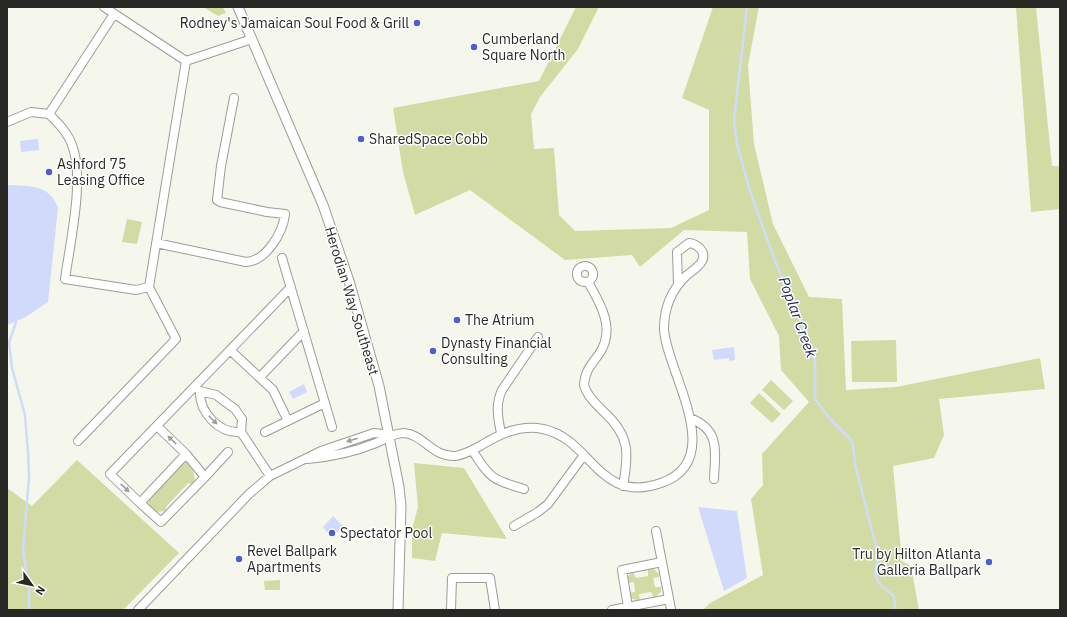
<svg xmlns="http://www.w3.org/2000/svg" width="1067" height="617" viewBox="0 0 1067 617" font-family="'IBM Plex Sans',sans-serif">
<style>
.green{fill:#d2dba4}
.water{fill:#d1dafa}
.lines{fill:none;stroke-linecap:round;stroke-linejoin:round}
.stream{stroke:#d1dafa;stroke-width:2.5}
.minor-casing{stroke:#9c9d95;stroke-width:10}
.tertiary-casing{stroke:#9c9d95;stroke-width:11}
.minor{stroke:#fff;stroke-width:8}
.tertiary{stroke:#fff;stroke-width:9}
.oneway{fill:#9e9e9d}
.poi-dot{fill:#4d5dd3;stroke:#fff;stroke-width:1.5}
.labels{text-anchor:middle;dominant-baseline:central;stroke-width:3;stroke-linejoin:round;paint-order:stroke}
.poi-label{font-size:14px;fill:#282825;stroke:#fff;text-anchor:start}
.street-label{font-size:14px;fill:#282825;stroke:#fff}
.water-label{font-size:15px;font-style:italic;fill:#1d245f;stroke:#fff}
</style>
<rect width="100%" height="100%" fill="#f5f7ed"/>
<!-- green -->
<path class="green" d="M203 7H223L226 13 218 16Z
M576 7H599L578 49 540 97 531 114 534 149 554 148 559 215 575 231 671 228 709 210V110L682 98 713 7H759L748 65 754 144 773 224 809 297 842 299 846 390 896 387 1040 358 1045 389 939 399 944 435 934 458 893 466 902 561 911 566 919 610H703L710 603 763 575 751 499 763 485 762 454 809 402 781 370 779 336 750 279 747 232 684 230 640 267 632 255 565 260 470 190 415 215 403 172 393 108 539 81Z
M1016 7H1036L1052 166H1060V209L1031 212Z
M127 219 142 222 137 244 122 242Z
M896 340 897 382H852L851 341Z
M771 380 793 401 784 410 762 390Z
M759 393 781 414 772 423 750 403Z
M77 460 179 553 123 610H7V488L32 506Z
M187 462C192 466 196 476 194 482L191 484 188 483 166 507V511L156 512 149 506 148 500 184 463Z
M414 463 464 468 507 539 442 533 435 561 412 558V529L418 507Z
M648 569H654L659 574V577L653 578 655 587H661V592L654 598 651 592 639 594 640 601 630 598 629 593 635 592 634 582 628 583 626 578 633 572 636 578 648 576Z
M280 580V590H265L264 581Z"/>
<!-- water -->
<path class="water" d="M38 139 39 150 21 152 20 141Z
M7 185C29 186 50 184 58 208L48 302 26 317 7 325Z
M734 347 735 360 729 361V358L714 360 712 350Z
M304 384 307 392 293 399 289 392Z
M698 507 737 511 747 578 724 591Z
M333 516 343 526 331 538 323 527Z"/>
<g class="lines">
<!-- stream -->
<path class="stream" d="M747 7 734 120 737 144 750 191 775 261 804 329 815 361V399L830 419 852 441 856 468 879 558C870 578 878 584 894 596L895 610
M16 322 9 343 12 368 25 415 28 452 29 477 23 550 29 587V610"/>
<defs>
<path id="minor" d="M104 7 186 61
M186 61 252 39
M49 114C58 123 68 133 72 145 85 178 70 243 65 279L136 290 149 287
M49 114 114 14
M7 122 31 112 49 114
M156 243 246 262C266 261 283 233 285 214L267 212 220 202 217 200 221 166 234 98
M282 258 332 427
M577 274a8 8 0 1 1 16 0a8 8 0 1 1-16 0Z
M588 282C601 304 616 330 599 354 591 365 585 371 584 385 587 396 596 404 604 412 630 436 629 453 623 486
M230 350 273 390 288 421
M260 377 304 331
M195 386 200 391 216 395 235 409 242 419 241 432 270 476
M200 391C199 412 219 434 241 432
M690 418C721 430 715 452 714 479
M157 426 186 454
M265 432 325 403
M501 433C498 418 495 405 502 390L538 337
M78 441 176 339 149 287 186 61
M472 450C491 479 491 479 524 489
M307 459C330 457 354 452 376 443 386 439 393 433 404 433 423 434 432 457 455 456 464 455 472 450 480 446 500 434 520 424 543 429 592 439 598 505 661 483 729 460 666 371 664 329 664 307 672 289 687 275 692 271 699 267 702 261 707 252 697 244 689 243L677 252 678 284
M205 477 161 522 140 503 186 454 205 477 228 452
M140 503 110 474 291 287
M514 526 538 512 548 504 584 455
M656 531 671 609
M628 607 622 570 662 562
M138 610 249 494 270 476 321 451 374 433 390 435
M451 610 452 578H490L495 610
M612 610 669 599"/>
<path id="tertiary" d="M238 7 323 205 349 281 379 386 399 487 401 506 398 610"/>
</defs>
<!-- minor casing -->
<use href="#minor" class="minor-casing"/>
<!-- tertiary casing -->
<use href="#tertiary" class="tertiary-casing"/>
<!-- minor -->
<use href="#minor" class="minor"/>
<!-- tertiary -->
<use href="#tertiary" class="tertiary"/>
</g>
<!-- one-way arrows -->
<defs><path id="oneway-solid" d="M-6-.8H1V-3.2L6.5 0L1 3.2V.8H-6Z"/></defs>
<g class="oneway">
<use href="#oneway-solid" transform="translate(213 420) rotate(45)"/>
<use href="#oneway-solid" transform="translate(172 440) rotate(-136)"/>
<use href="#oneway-solid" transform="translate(352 440) rotate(162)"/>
<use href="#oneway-solid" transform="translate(125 488) rotate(43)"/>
</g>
<!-- markers -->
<g class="poi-dot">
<circle cx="417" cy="23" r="4"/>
<circle cx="474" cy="47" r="4"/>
<circle cx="361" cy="139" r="4"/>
<circle cx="49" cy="172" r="4"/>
<circle cx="457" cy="320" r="4"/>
<circle cx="433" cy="351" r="4"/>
<circle cx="332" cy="533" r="4"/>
<circle cx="239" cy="559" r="4"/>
<circle cx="989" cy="562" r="4"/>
</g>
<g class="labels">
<!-- poi labels -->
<g class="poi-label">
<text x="409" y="23" text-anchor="end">Rodney's Jamaican Soul Food &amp; Grill</text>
<text x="482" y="39">Cumberland<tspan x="482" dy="16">Square North</tspan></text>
<text x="369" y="139">SharedSpace Cobb</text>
<text x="57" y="164">Ashford 75<tspan x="57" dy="16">Leasing Office</tspan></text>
<text x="465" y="320">The Atrium</text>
<text x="441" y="343">Dynasty Financial<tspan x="441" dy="16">Consulting</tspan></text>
<text x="340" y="533">Spectator Pool</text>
<text x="247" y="551">Revel Ballpark<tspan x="247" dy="16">Apartments</tspan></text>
<text x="981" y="554" text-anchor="end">Tru by Hilton Atlanta<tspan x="981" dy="16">Galleria Ballpark</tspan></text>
</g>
<!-- street labels -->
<g class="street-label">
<text transform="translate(352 301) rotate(73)">Herodian Way Southeast</text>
</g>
<!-- water labels -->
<g class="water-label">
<text transform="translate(798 317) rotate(70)">Poplar Creek</text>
</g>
</g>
<!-- border -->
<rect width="1067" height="617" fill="none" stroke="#282825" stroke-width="16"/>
<!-- north arrow -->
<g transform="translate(32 585) rotate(123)" stroke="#ffffff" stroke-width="3" paint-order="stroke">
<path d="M0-3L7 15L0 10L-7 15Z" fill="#282825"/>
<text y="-6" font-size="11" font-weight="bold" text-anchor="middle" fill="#282825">N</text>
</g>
</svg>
